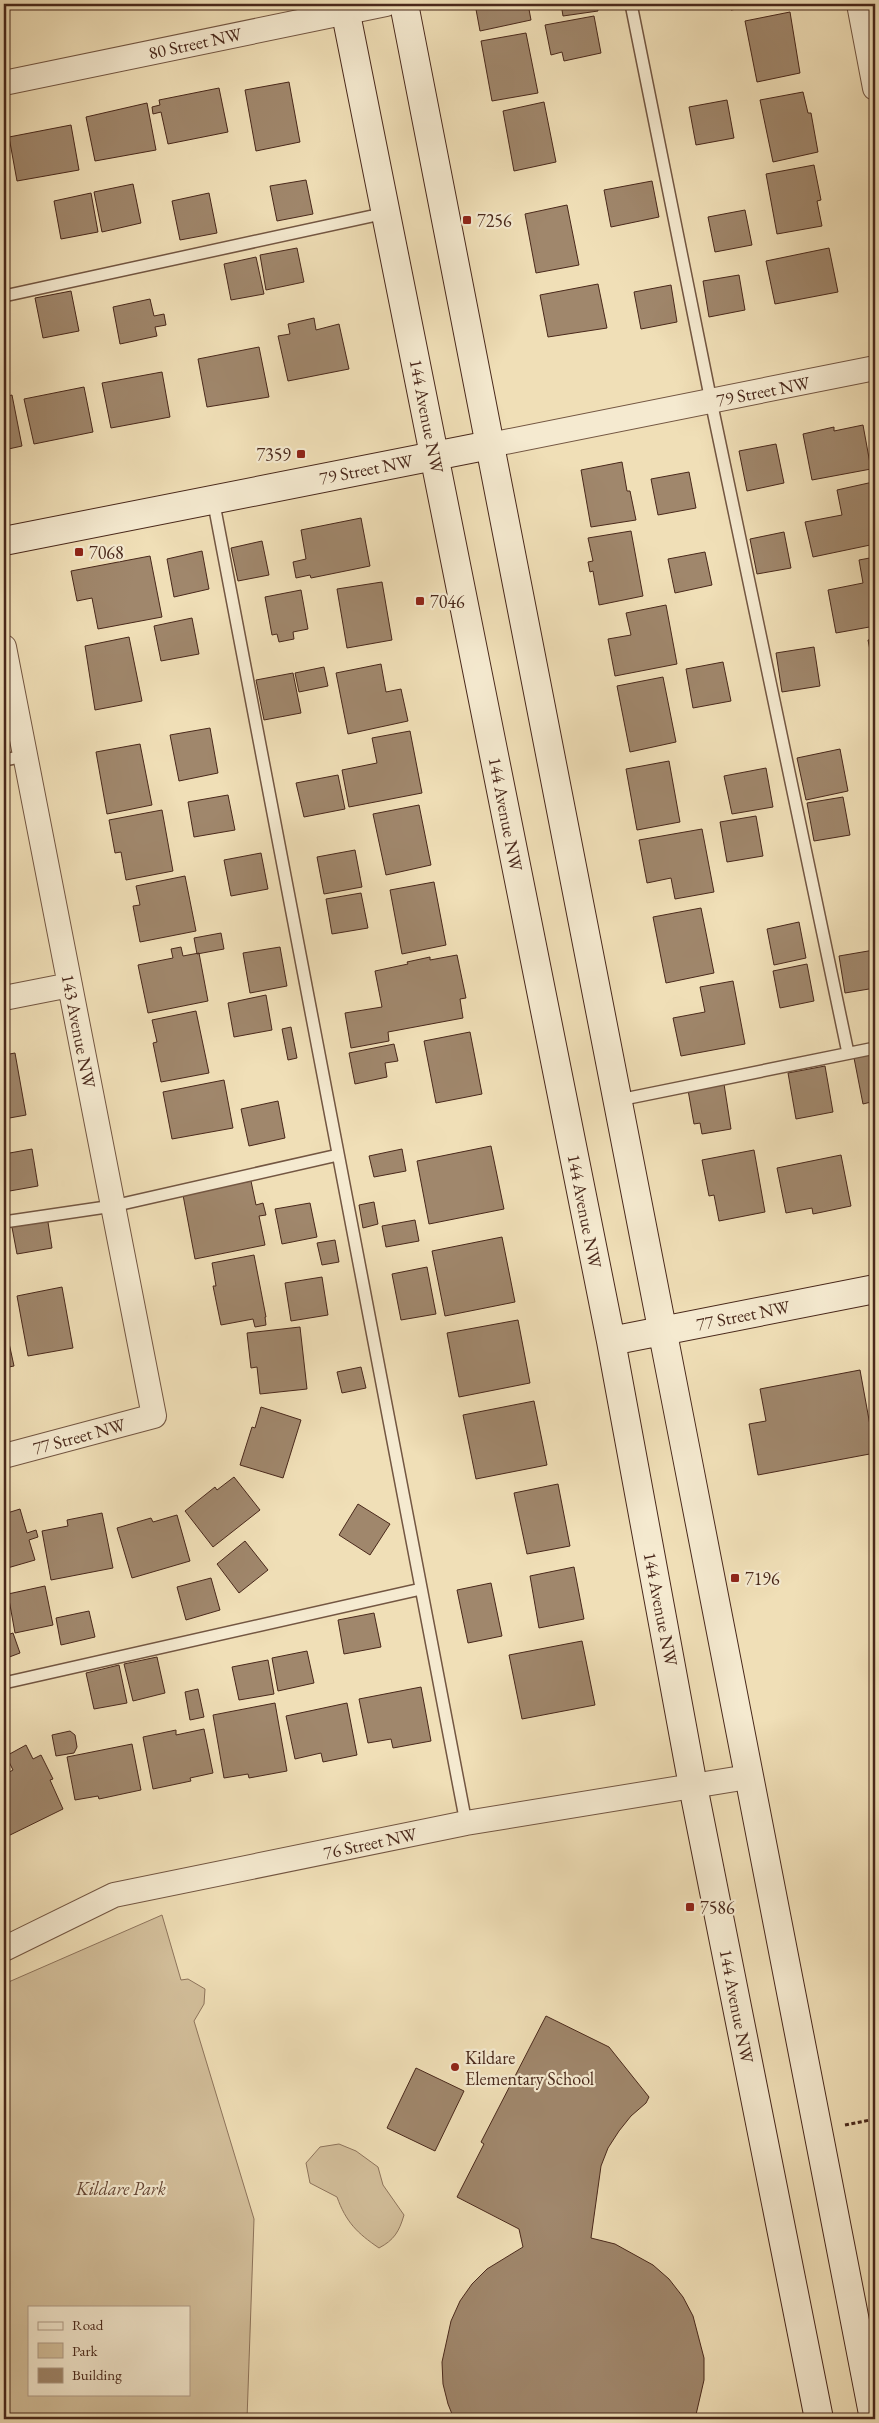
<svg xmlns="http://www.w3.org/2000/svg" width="879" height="2423" viewBox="0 0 879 2423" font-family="'EB Garamond',serif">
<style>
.green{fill:#d4c09c;stroke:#8e745c;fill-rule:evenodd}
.building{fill:#a0876c;stroke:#49281b}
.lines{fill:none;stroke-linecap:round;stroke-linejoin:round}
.lane-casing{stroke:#735642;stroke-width:14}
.street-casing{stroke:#735642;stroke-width:26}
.secondary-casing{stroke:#49281b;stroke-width:30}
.path{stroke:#49281b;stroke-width:3;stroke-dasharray:4 2.5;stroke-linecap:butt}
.lane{stroke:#f5ead0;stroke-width:11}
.street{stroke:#f5ead0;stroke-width:24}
.secondary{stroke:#f5ead0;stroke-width:28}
.poi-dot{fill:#8f2418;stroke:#f5ead0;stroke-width:2}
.labels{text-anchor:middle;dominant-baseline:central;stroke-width:4.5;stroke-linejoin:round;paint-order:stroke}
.street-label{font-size:18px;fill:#49281b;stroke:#f5ead0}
.poi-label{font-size:18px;fill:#49281b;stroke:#f5ead0;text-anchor:start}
.park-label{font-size:18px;font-style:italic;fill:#654635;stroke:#f5ead0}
</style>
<rect width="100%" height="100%" fill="#f0dfb7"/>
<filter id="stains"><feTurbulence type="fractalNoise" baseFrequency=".004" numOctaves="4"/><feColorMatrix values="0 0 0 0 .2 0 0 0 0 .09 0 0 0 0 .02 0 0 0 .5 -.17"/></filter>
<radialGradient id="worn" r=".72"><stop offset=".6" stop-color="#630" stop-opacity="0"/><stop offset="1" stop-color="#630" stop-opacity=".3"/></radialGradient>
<!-- green -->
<path class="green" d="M162 1915 181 1980 188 1979 205 1989 204 2004 194 2021 254 2219 247 2419H4V1984ZM29 2307H189V2394H29Z
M339 2144 356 2151 378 2167 383 2185 404 2215C399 2232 394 2240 379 2248 357 2233 346 2222 337 2197L310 2183 306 2163 320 2147Z"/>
<!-- building -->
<path class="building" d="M475 4H528L531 20 480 31Z
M561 4H597L598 11 563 16Z
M730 4H765L731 10Z
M790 12 800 73 757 82 745 21Z
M594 16 601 53 564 61 562 52 551 55 545 25Z
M526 33 538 93 492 101 481 41Z
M289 82 300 142 256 151 245 90Z
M219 88 228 132 168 144 161 112 153 114 152 107 160 105 159 100Z
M803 92 808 113H811L818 152 773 162 760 100Z
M727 100 734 138 696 145 689 107Z
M544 102 556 162 514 171 503 111Z
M147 103 156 150 95 161 86 117Z
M71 125 79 170 17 181 9 137Z
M814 165 821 200 817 201 822 226 777 234 766 174Z
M306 180 313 214 277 221 270 186Z
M652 181 659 217 611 227 604 190Z
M133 184 141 223 102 232 94 192Z
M91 193 98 232 61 239 54 201Z
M209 193 217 233 180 240 172 201Z
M567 205 579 265 536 273 525 214Z
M745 210 752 245 715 252 708 217Z
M297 248 304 282 266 290 260 255Z
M829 248 838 292 775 304 766 261Z
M256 257 264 294 231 300 224 264Z
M739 275 745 310 709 317 703 281Z
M598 284 607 328 548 337 540 295Z
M671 285 677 322 641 329 634 292Z
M71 291 79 331 43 338 35 298Z
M150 299 154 316 164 314 166 325 155 327 157 336 120 344 113 307Z
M314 318 316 330 339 324 349 369 288 381 278 336 290 334 288 324Z
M259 347 269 397 207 407 198 359Z
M162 372 170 417 111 428 102 383Z
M84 387 93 432 34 444 24 399Z
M12 395 22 446 4 450V397Z
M863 425 871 469 812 480 803 434 834 427V431Z
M776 444 784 483 747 491 739 451Z
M622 462 627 491H630L636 520 591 527 581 470Z
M689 472 696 508 658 515 651 479Z
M873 482 875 495V544L813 557 805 522 842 515 837 490Z
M361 518 370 566 311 578 310 575 296 578 293 562 306 559 301 530Z
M631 531 643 596 599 605 593 571 590 572 588 562 593 561 588 538Z
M784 532 791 568 757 574 750 539Z
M262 541 269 575 238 581 231 548Z
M202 551 209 589 174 597 167 559Z
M705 552 712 585 675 593 668 559Z
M150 556 162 617 98 629 92 598 77 601 71 571Z
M875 557V626L836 633 828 590 863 583 859 560Z
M382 582 392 640 347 648 337 589Z
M301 590 308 629 293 632 294 639 279 642 277 634 272 635 265 597Z
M666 605 677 664 615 676 608 639 631 635 626 613Z
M192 618 199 654 161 661 154 626Z
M129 637 142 701 95 710 85 646Z
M875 639V676L868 640Z
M814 647 820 686 782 692 776 653Z
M723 662 731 701 693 708 686 669Z
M381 664 386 692 401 689 408 721 348 734 336 673Z
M324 667 328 686 299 692 295 673Z
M293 673 301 713 264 720 256 680Z
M663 677 676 742 630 752 617 686Z
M210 728 218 773 179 781 170 735Z
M410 731 422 793 349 807 342 770 377 763 372 738Z
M140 744 152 805 107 814 96 752Z
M840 749 848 791 806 800 797 758Z
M669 761 680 822 637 830 626 769Z
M766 768 773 807 732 814 724 776Z
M338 775 345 809 304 817 296 783Z
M228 795 235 830 194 837 188 802Z
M843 797 850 835 814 841 807 803Z
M419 805 431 865 386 875 373 814Z
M162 810 173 871 126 880 121 852 115 853 109 820Z
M756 816 763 856 727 862 720 822Z
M702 829 714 892 675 899 671 878 647 883 639 840Z
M355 850 362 887 324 894 317 857Z
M261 853 268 889 231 896 224 860Z
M185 876 196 931 140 942 133 906 140 905 136 886Z
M434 882 446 945 402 954 390 890Z
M361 893 368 928 332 934 326 899Z
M701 908 714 973 666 983 653 917Z
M799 922 806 958 774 965 767 929Z
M221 933 224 949 197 954 194 938Z
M181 947 183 956 199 953 208 1001 148 1013 138 965 173 958 171 949Z
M280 947 287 986 250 993 243 953Z
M874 950 875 988 845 993 839 956Z
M457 955 466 998 460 999 463 1018 388 1032 389 1041 351 1048 345 1013 382 1007 375 971 408 964 407 962 430 957V960Z
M807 964 814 1001 780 1008 773 971Z
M733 981 745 1044 681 1056 673 1018 705 1012 700 987Z
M266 995 272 1030 234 1037 228 1003Z
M196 1011 209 1073 161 1082 153 1043 157 1042 152 1020Z
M291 1027 297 1058 288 1060 282 1029Z
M470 1032 482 1094 436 1103 424 1041Z
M394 1044 398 1061 385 1063 387 1077 355 1084 349 1053Z
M15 1053 26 1115 4 1119V1055Z
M875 1054V1101L863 1104 854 1058Z
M825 1066 833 1112 796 1119 788 1073Z
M224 1080 233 1128 172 1139 163 1092Z
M724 1084 731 1129 702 1134 700 1123 694 1124 688 1090Z
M278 1101 285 1138 249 1146 241 1109Z
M491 1146 504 1209 429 1224 417 1161Z
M32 1149 38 1186 4 1192V1154Z
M402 1149 406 1171 374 1177 369 1156Z
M754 1150 765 1212 719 1221 714 1195 709 1196 702 1160Z
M841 1155 851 1206 813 1214 812 1208 786 1213 777 1168Z
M251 1181 256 1205 263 1203 266 1215 259 1216 265 1245 195 1259 183 1195Z
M374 1202 378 1224 363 1228 359 1205Z
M310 1203 317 1237 282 1244 275 1209Z
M47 1216 52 1248 17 1254 11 1222Z
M415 1220 419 1241 386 1247 382 1226Z
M502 1237 515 1302 445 1316 432 1251Z
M335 1240 339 1262 322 1265 317 1243Z
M254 1255 266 1317H265L266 1325 255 1327 253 1319 221 1325 213 1286H216L212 1263Z
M427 1267 436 1314 401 1320 392 1274Z
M322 1277 328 1315 291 1321 285 1283Z
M62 1287 73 1348 28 1356 17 1296Z
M4 1320 14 1366 4 1368Z
M518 1320 530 1383 459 1397 447 1333Z
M300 1327 307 1389 260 1394 257 1367 251 1368 247 1333Z
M361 1367 366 1388 342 1393 337 1372Z
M860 1370 875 1453 758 1475 749 1424 766 1421 760 1389Z
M534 1401 547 1465 476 1479 463 1415Z
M261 1407 301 1420 283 1478 240 1465 252 1427 255 1428Z
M234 1477 260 1510 213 1547 185 1511 215 1487 217 1490Z
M558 1484 570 1546 527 1554 514 1493Z
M358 1504 390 1524 370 1555 339 1535Z
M20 1509 27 1533 36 1530 38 1537 29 1540 35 1560 4 1569V1514Z
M102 1513 113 1568 51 1580 42 1531 68 1526 67 1520Z
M177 1515 190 1561 132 1578 117 1528 151 1518 153 1522Z
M245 1541 268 1570 239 1593 217 1564Z
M574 1567 584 1619 539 1628 530 1576Z
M211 1578 220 1610 186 1620 177 1587Z
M491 1583 502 1636 468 1643 457 1590Z
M45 1586 53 1625 15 1633 8 1594Z
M89 1611 95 1637 61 1645 56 1618Z
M374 1613 381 1647 344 1654 338 1620Z
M13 1633 20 1653 4 1659V1636Z
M582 1641 595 1705 522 1719 509 1655Z
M307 1651 314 1683 278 1691 272 1658Z
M157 1657 165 1693 133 1701 124 1664Z
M268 1660 274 1694 239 1700 232 1667Z
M119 1665 127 1703 94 1709 86 1673Z
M421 1687 431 1741 393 1748 391 1739 368 1743 359 1699Z
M198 1689 204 1717 190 1720 185 1692Z
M275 1703 287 1771 249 1778 248 1774 224 1778 213 1715Z
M347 1703 357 1755 323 1762 321 1753 295 1759 286 1716Z
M204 1729 213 1773 190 1778 191 1781 153 1789 143 1737 176 1730V1735Z
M70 1731 75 1735 77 1747 74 1753 56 1756 52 1735Z
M132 1744 141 1790 99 1799 98 1796 75 1800 67 1757Z
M26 1745 33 1759 41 1755 53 1779 50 1780 63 1809 4 1838V1775L13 1770 6 1756Z
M546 2016 609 2047 649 2097 646 2103 631 2116 619 2131 608 2148 601 2166 591 2238 615 2244 653 2265 669 2279 683 2297 693 2316 704 2358V2380L695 2419H454L448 2404 443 2384 442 2362 451 2321 460 2301 472 2284 487 2269 523 2247 519 2229 457 2197 484 2144 481 2142Z
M416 2068 464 2091 435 2151 387 2128Z"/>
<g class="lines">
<defs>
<path id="lane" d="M631 4 711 401 848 1053
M4 296 386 213
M213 499 466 1823
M4 760 25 756
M619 1100 875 1048
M4 1222 113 1206 338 1155
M4 1683 421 1589"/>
<path id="street" d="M859 4 875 88
M4 83 386 4
M490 445 875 368
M4 647 154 1416 4 1456
M4 998 70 985
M4 1949 114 1895 466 1823 748 1777"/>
<path id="secondary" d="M344 4 611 1341 693 1786 819 2419
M404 4C562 809 717 1614 874 2419
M4 541 490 445
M611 1341 875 1289"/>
</defs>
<!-- lane casing -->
<use href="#lane" class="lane-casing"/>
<!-- street casing -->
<use href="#street" class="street-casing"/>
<!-- secondary casing -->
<use href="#secondary" class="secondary-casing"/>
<!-- path -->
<path class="path" d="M845 2125 875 2119"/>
<!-- lane -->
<use href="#lane" class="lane"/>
<!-- street -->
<use href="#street" class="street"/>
<!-- secondary -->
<use href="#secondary" class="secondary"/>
</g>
<!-- markers -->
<g class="poi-dot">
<rect x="462" y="215" width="10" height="10" rx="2.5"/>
<rect x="296" y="449" width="10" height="10" rx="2.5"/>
<rect x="74" y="547" width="10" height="10" rx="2.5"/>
<rect x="415" y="596" width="10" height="10" rx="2.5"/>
<rect x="730" y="1573" width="10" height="10" rx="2.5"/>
<rect x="685" y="1902" width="10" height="10" rx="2.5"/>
<circle cx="455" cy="2067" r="5"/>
</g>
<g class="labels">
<!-- street labels -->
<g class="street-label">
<text transform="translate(195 43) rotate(-12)">80 Street NW</text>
<text transform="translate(763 391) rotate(-11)">79 Street NW</text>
<text transform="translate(427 416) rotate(79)">144 Avenue NW</text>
<text transform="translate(366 469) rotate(-11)">79 Street NW</text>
<text transform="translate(506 814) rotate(79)">144 Avenue NW</text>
<text transform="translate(79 1031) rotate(79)">143 Avenue NW</text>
<text transform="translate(585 1211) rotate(79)">144 Avenue NW</text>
<text transform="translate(743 1315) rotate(-11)">77 Street NW</text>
<text transform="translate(79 1436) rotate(-15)">77 Street NW</text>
<text transform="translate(661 1609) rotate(79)">144 Avenue NW</text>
<text transform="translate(370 1843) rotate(-12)">76 Street NW</text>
<text transform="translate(737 2006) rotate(79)">144 Avenue NW</text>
</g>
<!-- poi labels -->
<g class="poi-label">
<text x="477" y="220">7256</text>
<text x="291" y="454" text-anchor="end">7359</text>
<text x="89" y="552">7068</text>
<text x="430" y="601">7046</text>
<text x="745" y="1578">7196</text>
<text x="700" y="1907">7586</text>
<text x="465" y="2057">Kildare<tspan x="465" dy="21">Elementary School</tspan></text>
</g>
<!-- park labels -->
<g class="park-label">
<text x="121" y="2188">Kildare Park</text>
</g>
</g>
<!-- margin -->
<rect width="879" height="2423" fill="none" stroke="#f0dfb7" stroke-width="20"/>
<rect x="5" y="5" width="869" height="2413" fill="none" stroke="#49281b" stroke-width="2.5"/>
<rect x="10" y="10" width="859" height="2403" fill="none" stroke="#49281b"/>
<!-- legend -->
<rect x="28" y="2306" width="162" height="90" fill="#f5ead0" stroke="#b09c88"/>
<rect x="38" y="2322" width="25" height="8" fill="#f5ead0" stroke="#b09c88"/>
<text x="72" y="2330" font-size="15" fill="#49281b">Road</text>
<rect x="38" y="2343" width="25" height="15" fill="#d4c09c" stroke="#b09c88"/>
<text x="72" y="2356" font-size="15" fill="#49281b">Park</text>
<rect x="38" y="2368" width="25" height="15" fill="#a0876c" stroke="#b09c88"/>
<text x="72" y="2380" font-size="15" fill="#49281b">Building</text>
<rect width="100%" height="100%" filter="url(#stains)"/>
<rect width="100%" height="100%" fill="url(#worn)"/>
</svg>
